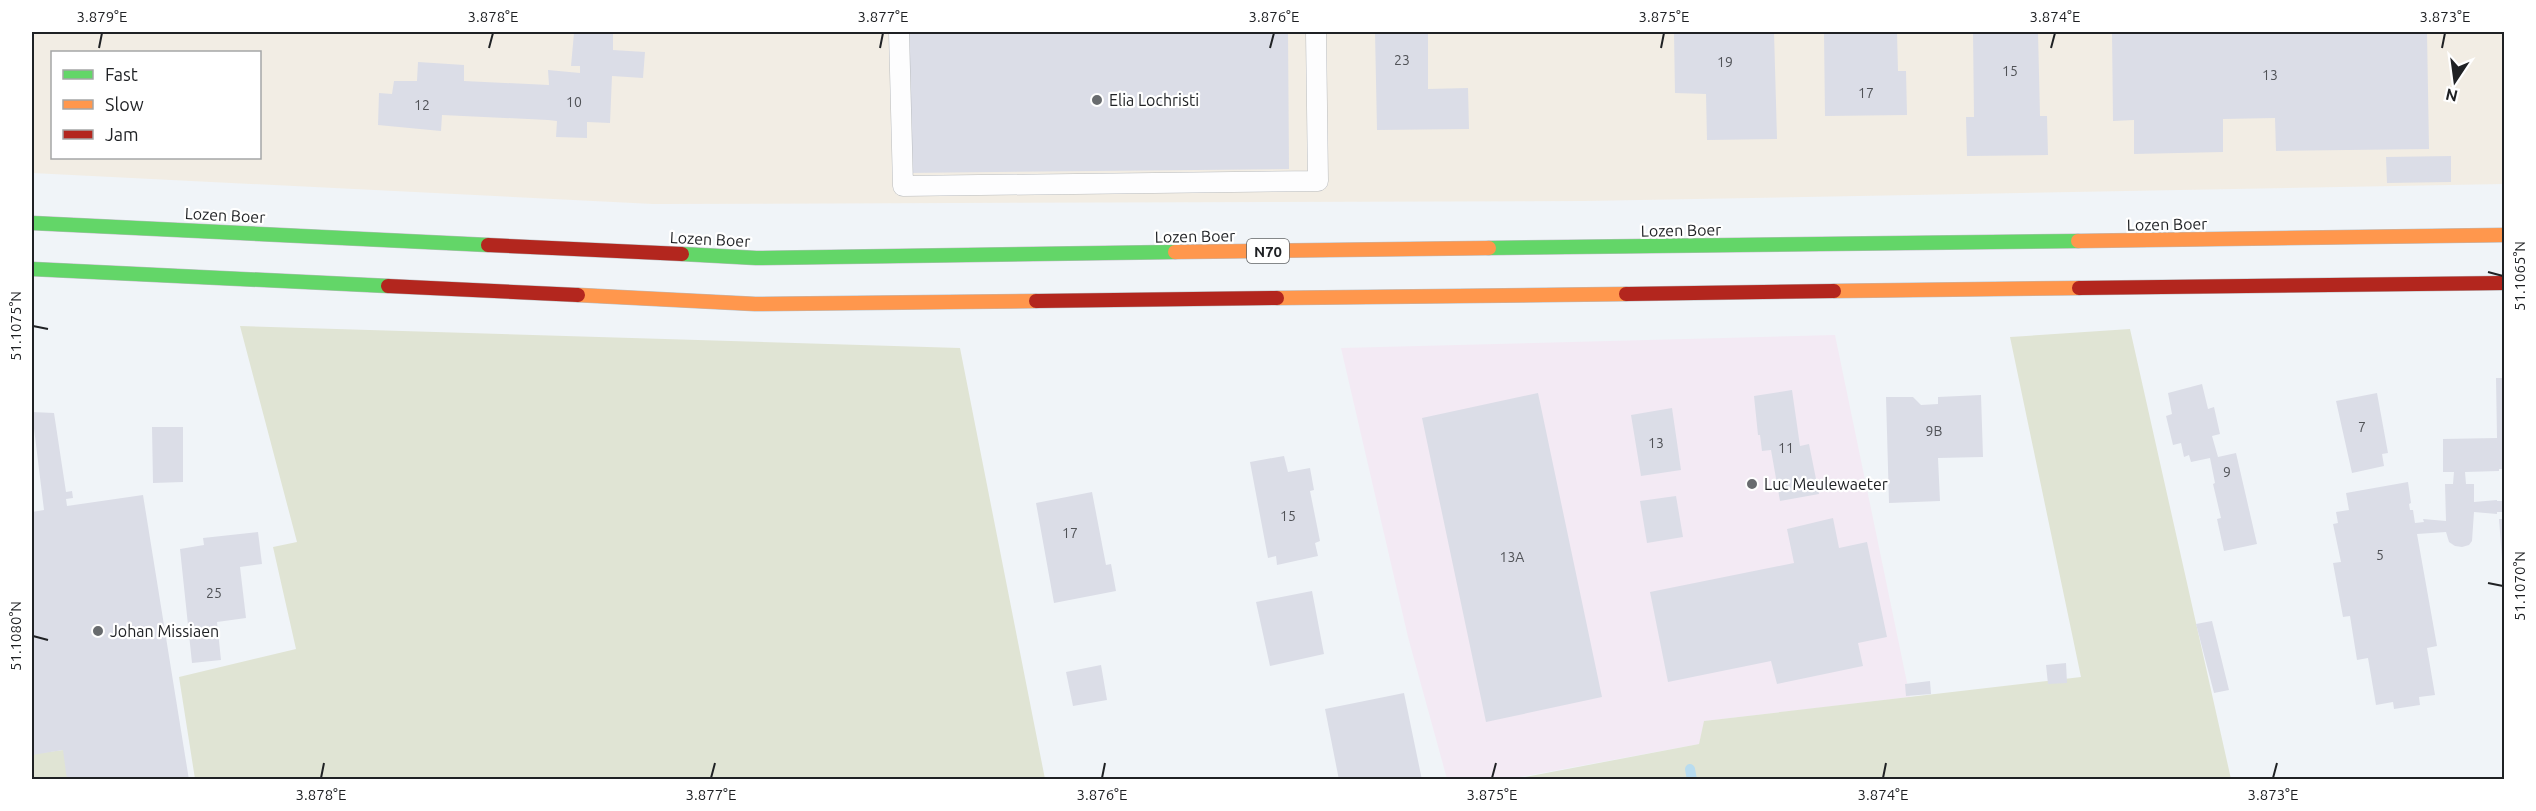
<svg xmlns="http://www.w3.org/2000/svg" width="2536" height="811" viewBox="0 0 2536 811" font-family="Ubuntu,sans-serif">
<style>
.commercial{fill:#f3eaf4}
.industrial{fill:#f2ede4;fill-rule:evenodd}
.green{fill:#e0e4d4}
.lines{fill:none;stroke-linecap:round;stroke-linejoin:round}
.stream{stroke:#b9dcef;stroke-width:10}
.building{fill:#dbdde7}
.lane-casing{stroke:#b9bcbf;stroke-width:21}
.fast-casing{stroke:#b9bcbf;stroke-width:15}
.slow-casing{stroke:#b9bcbf;stroke-width:15}
.jam-casing{stroke:#b9bcbf;stroke-width:15}
.lane{stroke:#fdfdfe;stroke-width:20}
.fast{stroke:#63d668;stroke-width:14}
.slow{stroke:#ff974d;stroke-width:14}
.jam{stroke:#b3261e;stroke-width:14}
.ticks{fill:none;stroke:#1f2124;stroke-width:2}
.poi-dot{fill:#686b6e;stroke:#fff;stroke-width:2}
.labels{text-anchor:middle;dominant-baseline:central;stroke-width:4.5;stroke-linejoin:round;paint-order:stroke}
.number-label{font-size:14px;fill:#505257}
.shield{fill:#fff;stroke:#626466;stroke-width:1.5}
.shield-label{font-size:15px;font-weight:bold;fill:#1f2124}
.poi-label{font-size:16px;fill:#1f2124;stroke:#fff;text-anchor:start}
.street-label{font-size:16px;fill:#1f2124;stroke:#fff}
.neatline{fill:none;stroke:#1f2124;stroke-width:2}
.ticks-label{font-size:15px;text-anchor:middle;fill:#1f2124}
</style>
<rect width="100%" height="100%" fill="#f0f4f8"/>
<!-- commercial -->
<path class="commercial" d="M1835 335 1910 697 1705 721 1699 744 1509 779H1447L1408 637 1341 348Z"/>
<!-- industrial -->
<path class="industrial" d="M32 32H2504V184L1584 201 653 204 32 173ZM52 52H260V158H52Z"/>
<!-- green -->
<path class="green" d="M240 326 960 348 1045 779H195L179 677 296 649 273 547 297 542Z
M2130 329 2231 779 1509 780 1699 744 1704 721 2081 677 2010 337Z
M71 749 76 779H32V754Z"/>
<g class="lines">
<!-- stream -->
<path class="stream" d="M1690 769 1692 780"/>
</g>
<!-- building -->
<path class="building" d="M905 32H1288L1289 169 906 173Z
M1375 32H1428V89L1468 88 1469 129 1377 130Z
M1674 32H1774L1777 139 1707 140 1706 94 1675 93Z
M1824 32H1897L1898 71H1906L1907 115 1825 116Z
M1973 32H2038L2040 116H2047L2048 155 1967 156 1966 117H1974Z
M2112 32H2427L2429 149 2276 151 2275 118 2223 119V152L2134 154V120L2113 121Z
M574 33 613 34V50L645 52 643 78 612 76 610 123 587 122V138L556 137 557 121 548 120 442 115 441 131 378 125 379 93 392 94 394 81H417L418 62 464 65V81L549 85 548 70 580 73V66H571Z
M2451 156V182L2387 183 2386 157Z
M2496 378H2504V469H2499V471L2465 472 2466 484H2474V502L2497 500V501H2504V512H2497V514L2474 512 2472 541 2469 545 2462 547 2455 546 2449 542 2446 532 2417 534 2437 646 2427 648 2435 695 2419 697 2420 705 2394 709 2393 702 2376 705 2368 658 2357 660 2350 616 2343 617 2333 563 2341 562 2333 524 2338 523 2336 512 2349 510 2346 493 2408 482 2411 503 2409 504 2410 510H2413L2415 523 2424 522 2423 519 2446 521 2445 484H2453L2454 472H2443V439L2497 438Z
M2202 384 2208 409 2214 407 2220 434 2212 436 2218 457 2236 453 2257 544 2224 551 2217 519 2221 518 2213 484 2215 483 2210 458 2191 462 2189 455 2184 457 2181 443 2173 445 2166 416 2172 414 2168 393Z
M1792 390 1800 446 1809 444 1819 494 1780 501 1771 450 1762 451 1760 435H1758L1754 396Z
M1538 393 1602 697 1486 722 1422 418Z
M2377 393 2388 453 2382 454 2384 466 2352 473 2336 401Z
M1981 395 1983 457 1938 458 1940 501 1889 503 1886 397H1913L1921 405 1938 404V397Z
M1672 408 1681 470 1641 476 1631 415Z
M32 412 54 413 66 492 72 491 73 498 66 499 67 506 143 495 189 780H67L63 750 32 755V512L44 510Z
M152 427H183V482L153 483Z
M1284 456 1288 472 1310 468 1314 490 1310 491 1320 541 1315 543 1318 556 1277 565 1276 556 1268 558 1250 462Z
M1092 492 1106 565 1111 564 1116 591 1054 603 1036 503Z
M1676 496 1683 537 1647 543 1640 501Z
M1833 518 1839 548 1867 542 1887 637 1858 643 1863 666 1777 684 1771 661 1668 682 1650 592 1794 563 1787 529Z
M2499 519H2504V559H2502Z
M258 532 262 564 240 567 246 618 217 622 221 660 192 663 180 549 204 545 203 538Z
M1312 591 1324 654 1270 666 1256 602Z
M2212 621 2229 690 2214 693 2196 624Z
M2066 663 2067 683 2048 684 2046 665Z
M1101 665 1107 700 1073 706 1066 672Z
M1930 681 1931 694 1906 696 1905 684Z
M1404 693 1422 780H1339L1325 709Z"/>
<g class="lines">
<defs>
<path id="lane" d="M899 32 903 186 1318 181 1316 32"/>
<path id="fast" d="M32 223 488 245
M1489 248 2078 241
M682 254 756 258 1175 252
M32 269 388 286"/>
<path id="slow" d="M2078 241 2504 235
M1175 252 1489 248
M1834 291 2079 288
M578 295 755 304 1036 301
M1277 298 1626 294"/>
<path id="jam" d="M488 245 682 254
M388 286 578 295
M2079 288 2504 283
M1626 294 1834 291
M1036 301 1277 298"/>
</defs>
<!-- lane casing -->
<use href="#lane" class="lane-casing"/>
<!-- fast casing -->
<use href="#fast" class="fast-casing"/>
<!-- slow casing -->
<use href="#slow" class="slow-casing"/>
<!-- jam casing -->
<use href="#jam" class="jam-casing"/>
<!-- lane -->
<use href="#lane" class="lane"/>
<!-- fast -->
<use href="#fast" class="fast"/>
<!-- slow -->
<use href="#slow" class="slow"/>
<!-- jam -->
<use href="#jam" class="jam"/>
</g>
<!-- ticks -->
<path class="ticks" d="M99 48 102 33M489 48 493 33M880 48 883 33M1270 48 1274 33M1661 48 1664 33M2051 48 2055 33M2442 48 2445 33M2488 272 2503 276M33 326 48 329M2488 583 2503 586M33 636 48 640M321 778 324 763M711 778 715 763M1102 778 1105 763M1492 778 1496 763M1883 778 1886 763M2273 778 2277 763"/>
<!-- markers -->
<g class="poi-dot">
<circle cx="1097" cy="100" r="6"/>
<circle cx="1752" cy="484" r="6"/>
<circle cx="98" cy="631" r="6"/>
</g>
<g class="labels">
<!-- number labels -->
<g class="number-label">
<text x="1402" y="60">23</text>
<text x="1725" y="62">19</text>
<text x="2010" y="71">15</text>
<text x="2270" y="75">13</text>
<text x="1866" y="93">17</text>
<text x="574" y="102">10</text>
<text x="422" y="105">12</text>
<text x="2362" y="427">7</text>
<text x="1934" y="431">9B</text>
<text x="1656" y="443">13</text>
<text x="1786" y="448">11</text>
<text x="2227" y="472">9</text>
<text x="1288" y="516">15</text>
<text x="1070" y="533">17</text>
<text x="2380" y="555">5</text>
<text x="1512" y="557">13A</text>
<text x="214" y="593">25</text>
</g>
<!-- shield labels -->
<rect class="shield" x="1247" y="239" width="42" height="24" rx="4.5"/>
<g class="shield-label">
<text x="1268" y="251">N70</text>
</g>
<!-- poi labels -->
<g class="poi-label">
<text x="1109" y="100">Elia Lochristi</text>
<text x="1764" y="484">Luc Meulewaeter</text>
<text x="110" y="631">Johan Missiaen</text>
</g>
<!-- street labels -->
<g class="street-label">
<text transform="translate(225 215) rotate(3)">Lozen Boer</text>
<text transform="translate(2167 224) rotate(-1)">Lozen Boer</text>
<text transform="translate(1681 230) rotate(-1)">Lozen Boer</text>
<text transform="translate(1195 236) rotate(-1)">Lozen Boer</text>
<text transform="translate(710 239) rotate(3)">Lozen Boer</text>
</g>
</g>
<!-- border -->
<rect width="2536" height="811" fill="none" stroke="#ffffff" stroke-width="66"/>
<!-- legend -->
<rect x="51" y="51" width="210" height="108" fill="#ffffff" stroke="#a5a6a7" stroke-width="1.5"/>
<rect x="63" y="70" width="30" height="9" fill="#63d668" stroke="#a5a6a7" stroke-width="1.5"/>
<text x="105" y="81" font-size="18" fill="#1f2124">Fast</text>
<rect x="63" y="100" width="30" height="9" fill="#ff974d" stroke="#a5a6a7" stroke-width="1.5"/>
<text x="105" y="111" font-size="18" fill="#1f2124">Slow</text>
<rect x="63" y="130" width="30" height="9" fill="#b3261e" stroke="#a5a6a7" stroke-width="1.5"/>
<text x="105" y="141" font-size="18" fill="#1f2124">Jam</text>
<!-- north arrow -->
<g transform="translate(2455 81) rotate(193)" stroke="#ffffff" stroke-width="4.5" paint-order="stroke">
<path d="M0-4.5L10 22L0 15L-10 22Z" fill="#1f2124"/>
<text y="-9" font-size="16" font-weight="bold" text-anchor="middle" fill="#1f2124">N</text>
</g>
<rect x="33" y="33" width="2470" height="745" class="neatline"/>
<g class="ticks-label">
<text x="102" y="22">3.879°E</text>
<text x="493" y="22">3.878°E</text>
<text x="883" y="22">3.877°E</text>
<text x="1274" y="22">3.876°E</text>
<text x="1664" y="22">3.875°E</text>
<text x="2055" y="22">3.874°E</text>
<text x="2445" y="22">3.873°E</text>
<text transform="translate(2520 276) rotate(-90)" y="5">51.1065°N</text>
<text transform="translate(16 326) rotate(-90)" y="5">51.1075°N</text>
<text transform="translate(2520 586) rotate(-90)" y="5">51.1070°N</text>
<text transform="translate(16 636) rotate(-90)" y="5">51.1080°N</text>
<text x="321" y="800">3.878°E</text>
<text x="711" y="800">3.877°E</text>
<text x="1102" y="800">3.876°E</text>
<text x="1492" y="800">3.875°E</text>
<text x="1883" y="800">3.874°E</text>
<text x="2273" y="800">3.873°E</text>
</g>
</svg>
